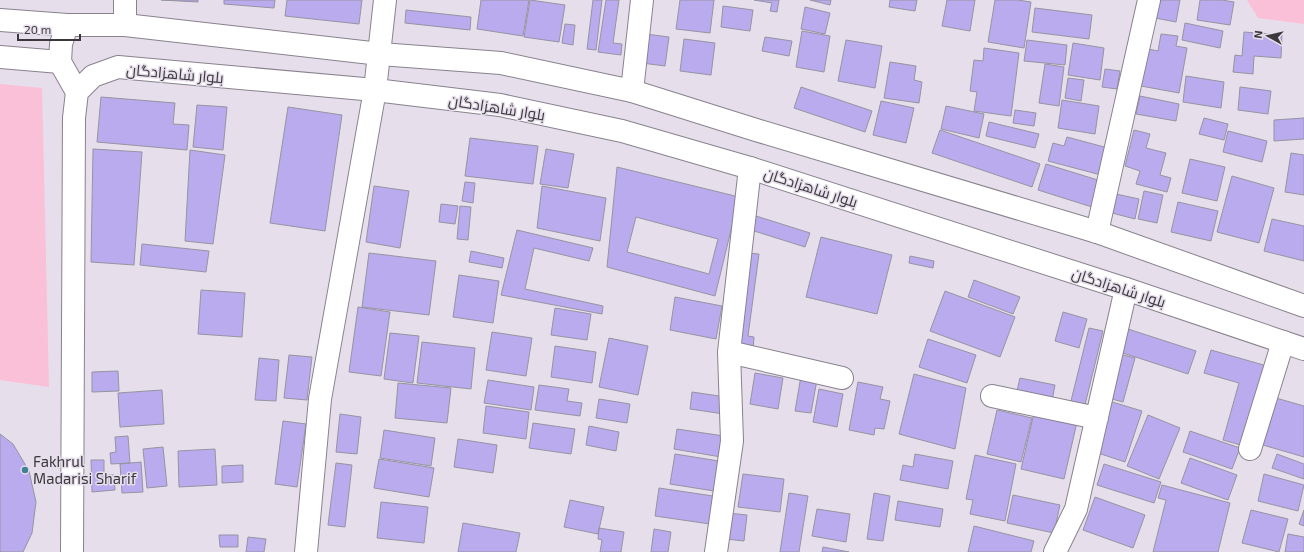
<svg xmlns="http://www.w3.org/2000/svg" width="1304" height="552" viewBox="0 0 1304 552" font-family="'Exo 2',Cairo,sans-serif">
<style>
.green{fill:#fac0d8}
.building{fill:#b9abee;stroke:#9694a1;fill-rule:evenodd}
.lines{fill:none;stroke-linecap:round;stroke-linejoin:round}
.minor-casing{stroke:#89828e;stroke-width:24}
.tertiary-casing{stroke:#89828e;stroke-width:24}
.secondary-casing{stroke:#89828e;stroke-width:24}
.minor{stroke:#fff;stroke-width:22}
.tertiary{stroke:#fff;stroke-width:22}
.secondary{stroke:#fff;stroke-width:22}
.poi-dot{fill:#408293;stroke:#e6deeb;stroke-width:1.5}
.labels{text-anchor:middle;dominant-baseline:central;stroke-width:3;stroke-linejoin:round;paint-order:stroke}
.street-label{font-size:15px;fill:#3b383d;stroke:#e6deeb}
.poi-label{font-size:15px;fill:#3b383d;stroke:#e6deeb;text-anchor:start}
</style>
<rect width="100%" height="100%" fill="#e6deeb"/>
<!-- green -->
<path class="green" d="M1247 0H1304V24L1258 18Z
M0 84 42 88 49 387 0 380Z"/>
<!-- building -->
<path class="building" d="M161 0H198V2Z
M224 0H275L274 8 224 4Z
M287 0H362L359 24 285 16Z
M481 0H529L523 36 477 29Z
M530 0 565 5 559 42 524 37Z
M593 0H602L596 50 587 49Z
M606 0H619L613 43 622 44 621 55 598 52Z
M680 0H714L710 33 676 29Z
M754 0H779L777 12 770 11 772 3Z
M810 0H831L830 5Z
M890 0H917L915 11 889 7Z
M947 0H975L970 31 942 26Z
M995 0H1018L1031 2 1024 48 988 42Z
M1158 0H1180L1176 22 1155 18Z
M1200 0H1222L1234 2 1230 25 1197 20Z
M723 6 753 10 750 31 721 27Z
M805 7 830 13 825 34 801 29Z
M1035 8 1092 15 1089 39 1032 32Z
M406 10 471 17 470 30 405 23Z
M1185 23 1223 31 1220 48 1182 40Z
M565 24 575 25 573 45 562 43Z
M802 31 830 36 824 72 796 67Z
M1244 32 1282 35 1281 58 1254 56 1253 74 1233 72 1235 55 1242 56Z
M646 34 669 37 665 66 642 63Z
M1161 34 1178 36 1176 46 1187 48 1179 93 1141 86 1148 49 1158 51Z
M765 37 792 41 789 56 762 51Z
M684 39 715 43 711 75 680 71Z
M846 40 882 46 875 88 838 81Z
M1027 40 1067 45 1065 65 1024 61Z
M1073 43 1104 48 1100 80 1068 75Z
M984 48 1019 53 1011 116 974 111 977 92 970 91 974 60 983 61Z
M890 62 916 66 914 80 922 82 919 103 884 98Z
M1045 64 1064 67 1059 106 1039 103Z
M1105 69 1120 71 1117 89 1102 87Z
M1186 76 1224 82 1221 108 1183 102Z
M1068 78 1084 80 1081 101 1065 98Z
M801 87 872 111 865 132 794 108Z
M1240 87 1271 91 1268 114 1238 110Z
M1140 96 1179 104 1176 121 1136 114Z
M101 97 175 103 173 124 189 125 187 150 97 142Z
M1062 100 1099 106 1095 134 1058 128Z
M881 101 914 108 906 143 873 135Z
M197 105 227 107 223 150 193 147Z
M946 106 984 114 979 138 941 129Z
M288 107 342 115 325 231 270 223Z
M1015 110 1036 113 1034 126 1013 123Z
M1204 118 1228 124 1224 140 1199 134Z
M1304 118V139L1274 141V120Z
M989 122 1039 134 1035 148 986 136Z
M940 130 1040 164 1032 187 932 153Z
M1134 130 1150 134 1146 148 1166 153 1160 175 1171 178 1167 192 1136 184 1140 171 1125 166Z
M1228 131 1267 141 1262 162 1223 152Z
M1067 137 1108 148 1101 175 1048 161 1053 143 1064 146Z
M470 138 538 146 533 184 465 176Z
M93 149 142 152 134 265 91 262Z
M546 149 574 154 568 188 540 184Z
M190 150 225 155 213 244 185 241Z
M1291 153 1304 155V195L1285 192Z
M1190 159 1225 167 1217 201 1182 193Z
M1046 164 1101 181 1092 207 1038 190Z
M617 167 739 197 715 296 607 267ZM636 217 718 239 709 274 627 252Z
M1232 176 1274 188 1259 243 1217 232Z
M465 182 475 183 473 203 462 201Z
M374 186 409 191 400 248 366 242Z
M542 186 606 198 600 241 537 228Z
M1144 191 1163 195 1157 223 1138 219Z
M1116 194 1139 199 1135 219 1112 213Z
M1178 202 1218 211 1211 241 1171 232Z
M441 204 458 206 455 224 439 222Z
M460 206 471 207 468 240 457 239Z
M756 216 810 233 805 247 751 230Z
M1272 219 1304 226V261L1264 251Z
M517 230 593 248 589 261 534 248 525 289 603 306 602 314 501 295Z
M821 237 892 255 877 314 806 297Z
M142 244 209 251 206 272 140 265Z
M471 251 504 258 502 268 469 262Z
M369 253 436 261 429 315 362 307Z
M746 253 759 254 748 336 754 337 753 350 741 347Z
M910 256 934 261 933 268 909 263Z
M459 275 499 281 493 323 453 317Z
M974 280 1020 297 1013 314 968 297Z
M201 290 245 293 242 337 198 334Z
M945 291 1015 317 1000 357 930 331Z
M675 297 722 306 716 339 670 330Z
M358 307 390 312 381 376 349 372Z
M555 308 591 314 587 340 551 335Z
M1063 312 1087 319 1079 348 1055 341Z
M1089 328 1103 331 1083 413 1069 409Z
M1128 329 1196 351 1188 374 1120 352Z
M492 332 532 338 526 376 486 370Z
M390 333 419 336 413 383 384 379Z
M609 338 648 346 638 395 599 387Z
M928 339 976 355 967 383 919 367Z
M422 342 475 348 471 389 417 383Z
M555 346 596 352 592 383 551 377Z
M1211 350 1267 366 1244 446 1223 440 1239 383 1204 373Z
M1120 354 1135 358 1123 402 1108 398Z
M289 355 312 357 307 400 284 398Z
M259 358 279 360 276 401 255 400Z
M802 370 818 374 811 413 795 411Z
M118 371 119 391 92 392V372Z
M755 373 783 378 778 409 750 404Z
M914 374 966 388 955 449 899 434Z
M1020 378 1055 385 1051 407 1015 399Z
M488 380 534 387 531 410 484 403Z
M858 382 883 387 880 399 890 401 884 429 875 428 874 435 849 430Z
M398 383 451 388 447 423 395 418Z
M539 385 569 389 567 401 582 403 580 416 535 410Z
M819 389 843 394 837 427 813 422Z
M162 390 164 424 120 427 118 393Z
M692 392 726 397 724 414 690 409Z
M1269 396 1304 406V457L1256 443Z
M599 399 630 404 627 423 596 418Z
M1109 401 1142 411 1125 462 1092 451Z
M486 406 529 412 526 439 483 433Z
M997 410 1032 418 1021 462 987 454Z
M1034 413 1077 422 1064 479 1021 469Z
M340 414 361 417 357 454 336 452Z
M1148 415 1180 428 1159 479 1127 466Z
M283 421 306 424 297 487 275 484Z
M533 423 575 429 571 454 529 448Z
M589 426 619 432 616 451 586 445Z
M677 429 724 436 721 457 674 449Z
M384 430 435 438 431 466 380 458Z
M1190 431 1240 448 1232 469 1183 452Z
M0 434 13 444 29 471 36 502 32 533 23 552H0Z
M128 436 130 463 111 464 110 453 116 452 115 437Z
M458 439 497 445 493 473 454 467Z
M163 447 167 486 147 488 143 449Z
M215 449 217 485 179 487 178 451Z
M675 454 719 461 714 491 670 484Z
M915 454 953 461 948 489 900 480 903 465 913 467Z
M1277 454 1304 464V479L1272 468Z
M975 455 1016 464 1005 521 970 514 973 500 966 499Z
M1190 458 1237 475 1228 500 1181 483Z
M379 459 434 468 429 497 374 488Z
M91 460H104V475H114L115 490 92 492Z
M141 462 143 492 122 493 120 464Z
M336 463 352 465 345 527 328 525Z
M1104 464 1161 482 1154 503 1097 485Z
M243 465V482L222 483V466Z
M743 474 784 479 780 512 738 507Z
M1264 474 1304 485 1298 511 1258 501Z
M1162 485 1230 503 1218 552H1153L1166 500 1158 498Z
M659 488 713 496 710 524 655 516Z
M789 493 808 496 799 552H780Z
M874 493 890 496 883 541 867 539Z
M1013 495 1060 505 1054 533 1007 523Z
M1095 497 1145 515 1133 548 1083 530Z
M570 500 604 507 598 534 564 527Z
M898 501 943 509 940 527 895 520Z
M381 502 428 507 424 543 377 538Z
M817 509 850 514 846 542 812 536Z
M1251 510 1288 519 1279 552 1242 543Z
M1304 510V526L1299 524Z
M728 513 747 515 744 541 726 539Z
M463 523 520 533 516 552H458Z
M974 526 1034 541 1031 552H968Z
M599 528 624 532 621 552H600L602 540 598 539Z
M654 529 671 532 668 552H651Z
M1288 534 1304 537V552H1285Z
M219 535H238V547H220Z
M248 537 266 539 264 552H246Z
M823 547 849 552H822Z"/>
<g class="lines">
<defs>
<path id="minor" d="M125 0V25
M0 20 67 25
M0 57 60 62
M375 90 385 0
M632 91 642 0
M1097 232 1149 0
M729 352 842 378
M992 396 1097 418
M1250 449 1283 342
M716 552 732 441 729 352 750 168
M1055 552 1076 509 1126 289"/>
<path id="tertiary" d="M306 552 320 399 375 90"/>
<path id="secondary" d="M77 92 60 62 61 44 67 25H125L380 54 501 63 632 91 756 130 1097 232 1304 306
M77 92 93 76 118 67 375 90 500 105 622 131 750 168 1126 289 1304 349
M72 552 74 118 77 92"/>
</defs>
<!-- minor casing -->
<use href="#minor" class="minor-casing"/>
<!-- tertiary casing -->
<use href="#tertiary" class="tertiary-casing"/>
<!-- secondary casing -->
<use href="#secondary" class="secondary-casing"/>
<!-- minor -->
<use href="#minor" class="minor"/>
<!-- tertiary -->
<use href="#tertiary" class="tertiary"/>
<!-- secondary -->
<use href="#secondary" class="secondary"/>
</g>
<!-- markers -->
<circle class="poi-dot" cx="25" cy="470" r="4"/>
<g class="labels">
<!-- street labels -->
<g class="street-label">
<text transform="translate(175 73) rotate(5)">بلوار شاهزادگان</text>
<text transform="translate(497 107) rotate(9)">بلوار شاهزادگان</text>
<text transform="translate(811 187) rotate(18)">بلوار شاهزادگان</text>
<text transform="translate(1119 287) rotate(18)">بلوار شاهزادگان</text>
</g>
<!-- poi labels -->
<g class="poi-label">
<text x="33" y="461">Fakhrul<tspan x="33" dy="17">Madarisi Sharif</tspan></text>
</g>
</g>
<!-- north arrow -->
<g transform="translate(1268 36) rotate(278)" stroke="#e6deeb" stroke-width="3" paint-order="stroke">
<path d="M0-3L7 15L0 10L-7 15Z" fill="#3b383d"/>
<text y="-6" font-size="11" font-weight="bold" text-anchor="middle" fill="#3b383d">N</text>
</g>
<!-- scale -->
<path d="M18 34v6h62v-6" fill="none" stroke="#3b383d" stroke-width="2"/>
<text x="24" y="34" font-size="12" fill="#3b383d" stroke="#e6deeb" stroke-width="3" paint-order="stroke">20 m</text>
</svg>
